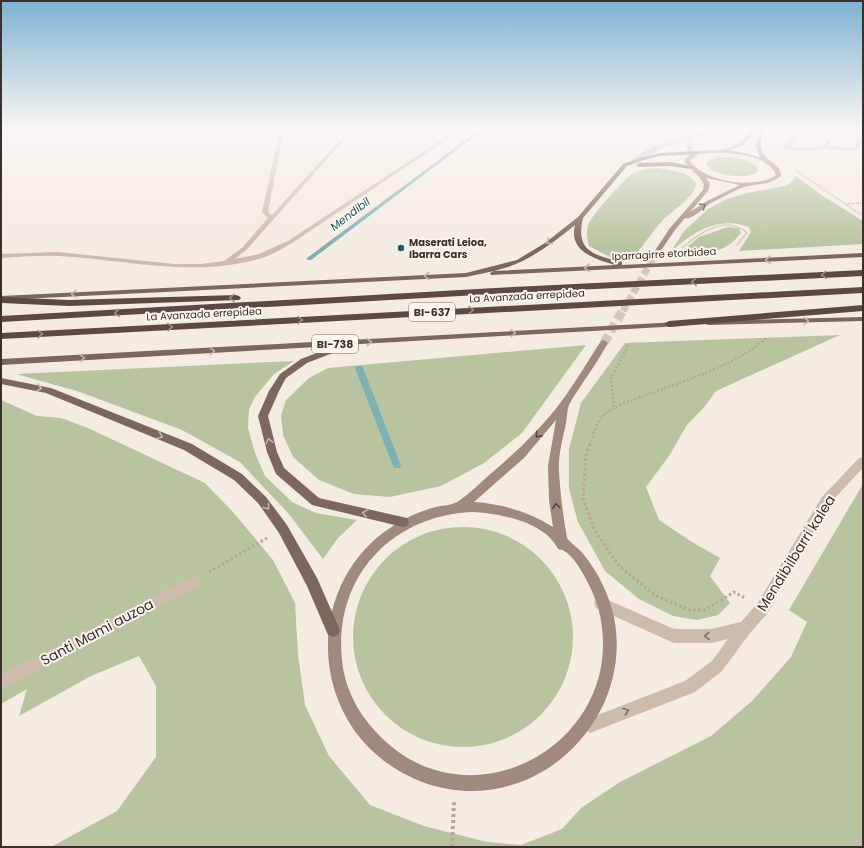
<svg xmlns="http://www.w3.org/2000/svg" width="864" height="848" viewBox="0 0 864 848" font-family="Poppins,sans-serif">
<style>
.green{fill:#b8c4a0}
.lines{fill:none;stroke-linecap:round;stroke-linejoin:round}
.stream{fill:#7fb0b2;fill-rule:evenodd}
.secondary-tunnel-far1{stroke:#cfc6bd;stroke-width:7;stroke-dasharray:7 3.5;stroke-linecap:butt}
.secondary-tunnel{stroke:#cfc6bd;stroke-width:9;stroke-dasharray:9 4.5;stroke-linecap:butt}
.path-far3{stroke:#b9a596;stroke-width:1.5;stroke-dasharray:1 1;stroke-linecap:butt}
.path-far2{stroke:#b9a596;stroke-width:2.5;stroke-dasharray:2 2;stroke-linecap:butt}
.path-far1{stroke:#b9a596;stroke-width:3;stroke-dasharray:2.5 2.5;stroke-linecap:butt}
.path{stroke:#b9a596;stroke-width:4;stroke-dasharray:3 3;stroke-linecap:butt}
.lane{fill:#cdbbac;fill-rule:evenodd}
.street{fill:#cdbbac;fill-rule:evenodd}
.secondary{fill:#a18a7d;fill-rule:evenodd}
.primary{fill:#7d675c;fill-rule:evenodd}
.highway{fill:#5c4a42;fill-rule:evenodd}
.oneway{stroke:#544640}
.oneway2{stroke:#c2b5ac}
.oneway3{stroke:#9c8e87}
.oneway4{stroke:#7d6f65}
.poi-dot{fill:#1f5a5e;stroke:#fbf5ee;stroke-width:1.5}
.labels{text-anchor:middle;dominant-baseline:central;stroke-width:4;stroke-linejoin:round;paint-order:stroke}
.far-poi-label{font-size:10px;font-weight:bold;fill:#3b302b;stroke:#fbf5ee;text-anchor:start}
.far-street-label{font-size:10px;fill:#3b302b;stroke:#fbf5ee}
.far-water-label{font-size:11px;font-style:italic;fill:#1f5a5e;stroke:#fbf5ee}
.shield{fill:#fbf5ee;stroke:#756b66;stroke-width:1}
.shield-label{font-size:11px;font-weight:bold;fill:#3b302b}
.near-street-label{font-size:14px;fill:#3b302b;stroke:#fbf5ee}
</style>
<rect width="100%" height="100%" fill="#f4ebe1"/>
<!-- green -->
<path class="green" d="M719 157C731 157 752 158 759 170L758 172C746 180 713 176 706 164L709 160Z
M656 168C670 170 687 171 696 183 695 198 671 211 661 222 652 232 645 243 636 254H622L618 259 610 257 589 246C587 238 586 232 588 225 591 216 624 179 632 174 640 169 648 169 656 168Z
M796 176 820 194 863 221V244L739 251 751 232 749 227C719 215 690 233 670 253L684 231 708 209 727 199 747 193 785 186 792 182Z
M728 227 739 228 741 233C724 255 705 253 680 253L699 237Z
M840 335 716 391 705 406 687 425 669 456 646 487 659 520 692 542 720 558 710 576 730 603 718 615 697 620 673 616 639 599 605 571 578 522 569 489V449L581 403 625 343Z
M586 345 522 433 484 463 441 486 390 497 354 494 319 480 293 457 283 435 281 415 286 400 309 378 328 368Z
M294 361 274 374 255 397 249 409 248 428 255 453 265 476 292 502 316 513 357 520 338 538 323 559 288 513 240 462 182 430 77 391 16 374Z
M1 400 37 416 61 418 88 428 205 483 233 512 273 560 295 603 298 655 305 705 329 756 370 805 424 826 487 842 521 845 562 829 581 808 620 782 711 736 752 701 791 657 807 622 789 610 863 484V847H51L117 811 156 757V686L139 656 91 676 19 716 27 689 1 704Z
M353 637a110 110 0 1 1 220 0a110 110 0 1 1-220 0Z"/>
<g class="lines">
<!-- stream -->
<path class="stream" d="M479 130H483L311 260H307V258Z
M356 366H362L363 368 401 466 400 468H394L393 466 355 368Z"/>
<!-- secondary-tunnel-far1 -->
<path class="secondary-tunnel-far1" d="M623 311 655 255"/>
<!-- secondary-tunnel -->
<path class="secondary-tunnel" d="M604 343 623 310"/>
<!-- path-far3 -->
<path class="path-far3" d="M794 169 863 216
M846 204 863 203
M682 248C699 233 727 214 747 233L737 245"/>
<!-- path-far2 -->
<path class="path-far2" d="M614 407 611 378 629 344
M590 445C593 437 595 426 600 419 608 406 646 396 660 390 693 378 743 361 767 337"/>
<!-- path-far1 -->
<path class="path-far1" d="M590 444 586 455 583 499 595 531 619 566 655 595 689 610H705L734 592 745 598
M209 572 267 538"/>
<!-- path -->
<path class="path" d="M452 847 454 802"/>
<!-- lane -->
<path class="lane" d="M139 130H174L172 131 1 137V135Z
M280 130H284L268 212 272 215 349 130H353L247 249 235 259 259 254 288 241 456 130H461L292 243C283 248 272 255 262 258 192 278 129 260 59 256 40 255 20 257 1 258V254L58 252 174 264H201L224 261 243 247 268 218 262 212Z
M800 130H804L789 146 799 148 823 147 833 131 832 130H836L837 131 828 146 855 148 857 149 851 151 827 149 799 151 784 148V146Z
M689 136 691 137 689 142 695 155 692 157 689 155 685 142Z
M193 576 198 578 199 582 198 586 1 689V674Z"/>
<!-- street -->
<path class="street" d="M712 130H719L665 147 636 162 631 161C652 142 686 136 712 130Z
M861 135H863V140L857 150H853Z
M863 457V468L830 503 767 614 750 633 722 671 695 692 590 733 585 730 582 725 585 720 685 681 712 661 728 639 711 643H674L596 608 594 603 596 598 601 597 674 629H711L741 622 757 604 822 497 859 458Z"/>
<!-- secondary -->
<path class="secondary" d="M753 130H757L742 146 730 150 760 157C755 147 755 140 760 130H764C752 165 781 157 781 176 769 185 762 183 748 186 738 188 721 198 711 203 704 207 693 220 685 218L675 230 657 256H653L652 255 670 228 703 190 704 184C698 174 691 170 684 161 694 147 707 151 722 150 735 148 744 139 753 130ZM709 153C728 152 768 154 776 175 756 190 704 182 690 161L698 154ZM706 178 740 185 707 201 690 212 708 191 710 184Z
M604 340 608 343C600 357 591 371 582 384 578 391 572 398 569 405 567 410 567 417 566 423 563 438 558 455 559 471 560 489 562 507 565 526 565 526 567 537 567 538 571 544 580 549 584 555 597 571 606 589 612 609 636 698 566 789 474 791 428 792 381 768 354 730 308 664 324 569 393 526 405 518 418 512 432 508 441 505 453 506 460 500 470 493 479 484 488 476 514 454 540 430 561 402 575 383 588 361 601 341ZM556 420 548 466 549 500 553 527C529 512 503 504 474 502L524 458ZM472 512C499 513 545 522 558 549 560 550 562 549 564 551 577 557 594 593 598 607 634 740 469 834 376 732 359 714 347 692 343 668 330 583 387 516 472 512Z"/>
<!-- primary -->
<path class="primary" d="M697 151 699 152V154L660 156 644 160 627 166 583 218C575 252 594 255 622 262V265L863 253V257L491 275 490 273 494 271 466 277 1 300V296L466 273 517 260 545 243 578 217 623 164 640 158 660 153ZM575 225C568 251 595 259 615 265L494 271C526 264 550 245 575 225Z
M670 162 694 167 691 169 670 166 639 167 636 165 639 163Z
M863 317V321L708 325 704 323 708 321Z
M678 322 682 324 681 326 343 345V349L307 363 286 378 279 391 268 416 277 452 284 468 319 498 407 518 409 522 407 526 403 527 312 505 276 474 267 452 258 416 269 391 280 374 301 359 335 346 1 365V359Z
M1 378 51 388 192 444 242 474 266 497 287 525 317 578 340 630 338 635 333 637 328 635 307 586 279 533 258 503 234 480 184 450 46 393 1 384Z"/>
<!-- highway -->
<path class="highway" d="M863 270V276L495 294 1 322V316L495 288Z
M863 287V293L1 339V333Z
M236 295 239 296 241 298 239 300 69 306 1 303V297L69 300Z
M863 305V311L669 327 664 324 669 321Z"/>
</g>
<!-- one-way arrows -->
<defs><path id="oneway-chevron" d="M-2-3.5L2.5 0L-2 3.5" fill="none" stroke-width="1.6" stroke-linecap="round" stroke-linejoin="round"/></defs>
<g class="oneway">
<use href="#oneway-chevron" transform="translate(703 206) rotate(-34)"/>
<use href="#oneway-chevron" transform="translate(538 435) rotate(131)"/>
<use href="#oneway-chevron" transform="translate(556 506) rotate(-99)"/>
</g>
<g class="oneway2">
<use href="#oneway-chevron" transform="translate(549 242) rotate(143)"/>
<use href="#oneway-chevron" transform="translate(768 260) rotate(177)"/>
<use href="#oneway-chevron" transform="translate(587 268) rotate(177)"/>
<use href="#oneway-chevron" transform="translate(427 276) rotate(177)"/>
<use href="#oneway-chevron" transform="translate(74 294) rotate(177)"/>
<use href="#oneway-chevron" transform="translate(806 321) rotate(-1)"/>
<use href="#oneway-chevron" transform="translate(513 333) rotate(-3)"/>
<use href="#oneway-chevron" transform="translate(369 342) rotate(-3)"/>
<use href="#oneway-chevron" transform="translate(212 351) rotate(-3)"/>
<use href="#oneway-chevron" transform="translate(82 358) rotate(-3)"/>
<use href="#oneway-chevron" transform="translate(39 388) rotate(12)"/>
<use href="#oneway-chevron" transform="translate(160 436) rotate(22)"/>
<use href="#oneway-chevron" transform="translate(269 441) rotate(-104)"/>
<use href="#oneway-chevron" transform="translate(267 507) rotate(54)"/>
<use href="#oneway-chevron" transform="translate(365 513) rotate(-168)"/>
</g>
<g class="oneway3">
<use href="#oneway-chevron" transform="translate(824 275) rotate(177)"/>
<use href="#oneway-chevron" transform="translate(694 282) rotate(177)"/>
<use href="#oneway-chevron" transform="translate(232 298) rotate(179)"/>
<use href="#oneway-chevron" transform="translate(471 310) rotate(-3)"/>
<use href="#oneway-chevron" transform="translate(117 313) rotate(177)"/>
<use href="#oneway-chevron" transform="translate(300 320) rotate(-3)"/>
<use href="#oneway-chevron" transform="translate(170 327) rotate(-3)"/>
<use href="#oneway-chevron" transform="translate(40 334) rotate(-3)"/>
</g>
<g class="oneway4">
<use href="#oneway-chevron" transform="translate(707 636) rotate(178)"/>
<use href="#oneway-chevron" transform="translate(626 711) rotate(-21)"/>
</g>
<!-- sky -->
<linearGradient id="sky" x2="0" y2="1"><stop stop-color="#7eb2d2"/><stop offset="0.52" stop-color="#faf6f2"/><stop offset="1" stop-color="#faf6f2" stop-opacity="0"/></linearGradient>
<rect width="864" height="248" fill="url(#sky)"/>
<!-- markers -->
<circle class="poi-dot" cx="401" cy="248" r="4"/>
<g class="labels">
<!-- far-poi labels -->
<g class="far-poi-label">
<text x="409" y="242">Maserati Leioa,<tspan x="409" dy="12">Ibarra Cars</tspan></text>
</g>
<!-- far-street labels -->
<g class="far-street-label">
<text transform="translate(664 254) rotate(-3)">Iparragirre etorbidea</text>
<text transform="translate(527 296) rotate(-3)">La Avanzada errepidea</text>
<text transform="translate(204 314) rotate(-3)">La Avanzada errepidea</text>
</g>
<!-- far-water labels -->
<g class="far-water-label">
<text transform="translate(350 214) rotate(-37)">Mendibil</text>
</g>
<!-- shield labels -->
<g class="shield">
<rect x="409" y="303" width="46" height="18" rx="3"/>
<rect x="312" y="335" width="46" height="18" rx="3"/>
</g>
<g class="shield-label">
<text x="432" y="312">BI-637</text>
<text x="335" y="344">BI-738</text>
</g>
<!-- near-street labels -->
<g class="near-street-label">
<text transform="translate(796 553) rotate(-58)">Mendibilbarri kalea</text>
<text transform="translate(97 632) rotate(-28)">Santi Mami auzoa</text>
</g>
</g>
<!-- border -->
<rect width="864" height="848" fill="none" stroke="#3b302b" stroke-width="4"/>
</svg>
